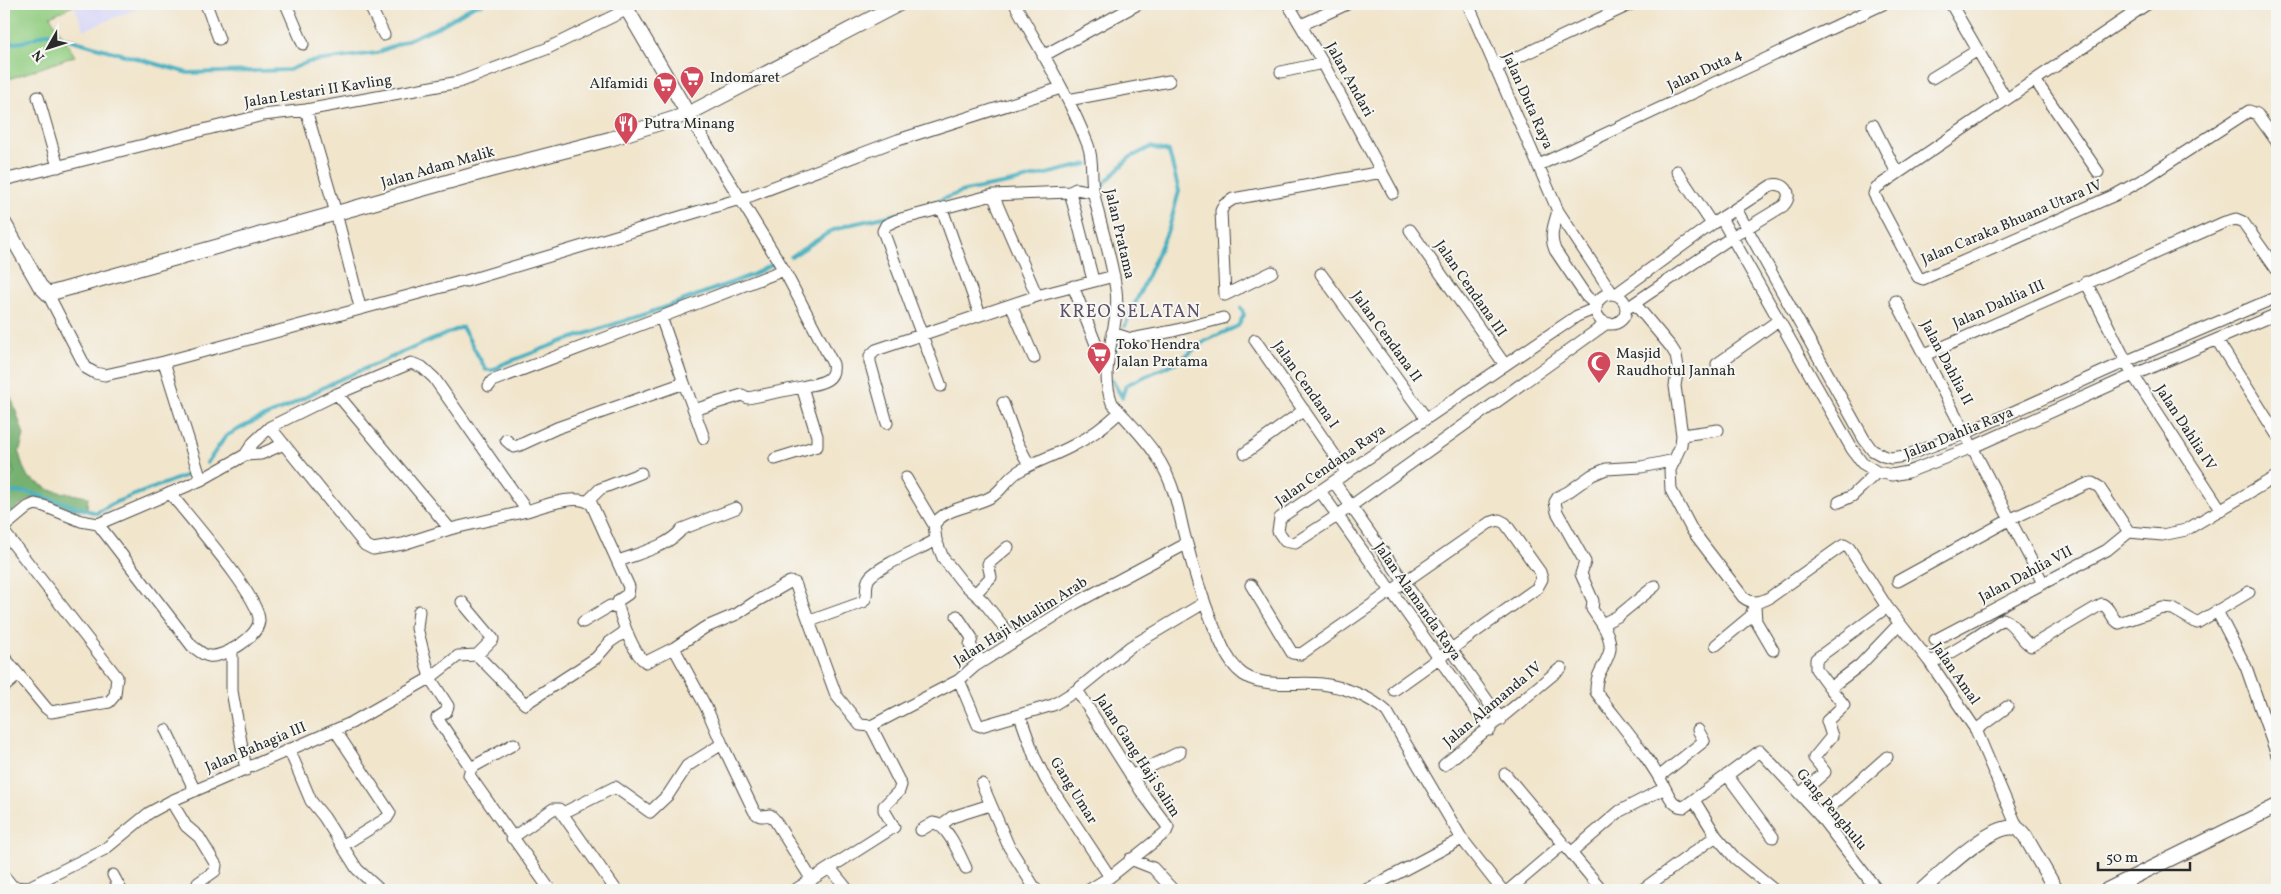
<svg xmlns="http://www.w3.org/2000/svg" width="2281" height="894" viewBox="0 0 2281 894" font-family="Vollkorn,serif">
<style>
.built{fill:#d7d7f8}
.green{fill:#93ce82;stroke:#5f7c56}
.forest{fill:#76b170;stroke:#506e4e}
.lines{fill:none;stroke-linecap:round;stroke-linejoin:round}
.stream{stroke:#42afc0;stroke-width:4}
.minor-casing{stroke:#494743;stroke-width:13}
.tertiary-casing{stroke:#494743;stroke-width:16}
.minor{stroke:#fff;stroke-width:11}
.tertiary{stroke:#fff;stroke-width:14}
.labels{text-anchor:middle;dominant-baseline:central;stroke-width:4;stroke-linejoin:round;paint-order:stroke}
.street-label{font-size:15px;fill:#2b2b2b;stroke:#f6f6f2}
.poi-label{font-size:15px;fill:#2b2b2b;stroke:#f6f6f2;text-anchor:start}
.quarter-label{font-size:18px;letter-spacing:1px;fill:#5e5067;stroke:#f6f6f2}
</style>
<rect width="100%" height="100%" fill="#f6f6f2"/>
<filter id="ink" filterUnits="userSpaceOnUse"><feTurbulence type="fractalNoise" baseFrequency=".02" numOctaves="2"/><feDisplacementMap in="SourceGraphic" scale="10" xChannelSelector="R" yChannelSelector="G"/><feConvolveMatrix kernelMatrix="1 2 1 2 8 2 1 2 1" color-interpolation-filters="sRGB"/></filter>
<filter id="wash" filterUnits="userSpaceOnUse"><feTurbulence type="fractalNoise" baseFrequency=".0096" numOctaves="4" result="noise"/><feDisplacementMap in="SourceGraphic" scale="20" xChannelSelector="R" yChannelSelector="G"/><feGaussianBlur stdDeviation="1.12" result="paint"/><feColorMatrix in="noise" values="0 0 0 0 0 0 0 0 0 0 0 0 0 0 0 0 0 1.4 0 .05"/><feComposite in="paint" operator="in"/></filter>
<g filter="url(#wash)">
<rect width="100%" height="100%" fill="#f1e5cc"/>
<!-- built -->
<path class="built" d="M74 4H141L142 7 84 30Z"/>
<!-- green -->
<path class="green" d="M4 4H74L75 5 50 16 75 56 9 79 4 67Z
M4 446 14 473 9 479H4Z"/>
<!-- forest -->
<path class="forest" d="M4 387 11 397 24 435 19 453 23 467 28 477 50 490 88 497 87 509C48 515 41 476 4 521V479H9L14 473 4 446Z"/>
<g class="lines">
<!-- stream -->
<path class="stream" d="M4 44 23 42 47 33 188 73 289 70 308 62 377 53 440 26 475 5 482 4
M1102 186 1129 158 1151 147 1169 152 1179 191 1169 228 1125 326
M908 212 964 191 1008 183 1088 164
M791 257 831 231 848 225 902 213
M1114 353 1119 340
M1112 380 1122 397 1126 385 1179 361 1205 341 1238 326 1244 315 1241 308
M207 463 226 436 254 421 285 408 336 381 462 327 486 370H494L503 364 558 343 663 308 752 275 775 263
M4 493 27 492 96 513 116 502 187 475"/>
</g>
</g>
<g filter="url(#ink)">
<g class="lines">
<defs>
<path id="minor" d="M206 4 219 39
M286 4 303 44
M369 4 384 35
M1015 4C1040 50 1069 96 1088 145 1094 161 1090 178 1094 194 1100 226 1112 258 1116 290 1121 328 1097 364 1112 403 1140 435 1162 453 1175 496 1180 512 1182 529 1187 544 1194 573 1203 600 1214 627 1221 643 1226 658 1238 670 1257 690 1296 681 1322 684 1345 687 1371 697 1387 712L1462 839 1502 890
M1288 4 1323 63 1393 193
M1468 4 1558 211 1612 293
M1951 4 2006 99
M2147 4 1876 188 1874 194 1918 277 1923 279 2115 195 2142 180 2249 111 2257 114 2277 142
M1301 25 1347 4
M1043 56 1138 4
M1495 68 1631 4
M1281 72 1323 63
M1932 78 1978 50
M2035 80 2098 172
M38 97 58 167
M1068 100 1169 81
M306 110 336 213 360 307
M688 114 784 270 833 364C836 383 817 383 802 387L817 436V446L775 459
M1873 125 1897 173
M1539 165 1883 4
M1677 171 1712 224
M4 180 263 115 306 110 459 82 546 49 628 9
M1070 192 1093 280
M993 195 1037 296
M942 209 980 315
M1736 209 1864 439 1872 450 1883 456 1891 458 1905 456 1966 433 2127 361 2277 297
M1558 211C1554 225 1549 236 1555 250L1586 296 1596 305
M1721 218 1852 449 1862 463 1877 472 1892 475 1908 472 1973 447 2133 375 2277 314
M1410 230 1505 365
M1272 272 1225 295 1221 211 1224 205 1233 199 1382 172
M1321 274 1426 418
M466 281 750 196 898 140 1061 88
M2086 282 2133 375 2221 510
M1073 286 1097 347
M1596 309a15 15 0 1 1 30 0a15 15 0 1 1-30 0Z
M48 294 86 368 95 373 105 375 164 362 460 282
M1616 294 1712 224 1772 185C1786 182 1794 195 1783 206L1732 237 1626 309
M1896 301 2043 583
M1635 304 1671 347 1676 355 1678 367 1675 386 1682 435 1681 445 1670 470 1671 490 1692 530 1743 597C1752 604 1759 603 1769 598L1839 548 1844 545 1849 548 1887 607 1929 661 1976 730 2018 829
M1011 305 1034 358
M1596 308 1577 316 1280 518 1278 531 1285 541 1295 543 1337 516 1607 323
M1112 333 1131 339 1173 331 1223 318
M1255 340 1347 473
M2217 340 2277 435
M1925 355 2225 222 2236 219 2243 222 2277 270
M164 362 201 480
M1717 364 1779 320
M684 383 704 438
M489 386 492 381 661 317
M941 386 883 231 886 225 897 220 993 195 1070 192 1076 189 1093 192
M337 394 450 529
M1003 403 1017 442 1029 465
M694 410 742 395 748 398 802 387
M887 423 870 362V356L876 350 1037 296 1114 276
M1682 435 1718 430
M506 440 514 447 518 446 557 428 684 383 661 317 784 270
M1245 453 1304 410
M245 455 253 443 270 427 337 394 411 363 422 367 434 378 527 511 450 529 403 544 373 549 365 545 270 427
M906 478 934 525
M1334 482 1501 720
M1320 491 1490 730
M588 501 600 489 641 473
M1839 502 1852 496 1877 472
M527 511C543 506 579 492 592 505L629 587 628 594 619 600 617 604C622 619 632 654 646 662L674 648 704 628 737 614 755 602 790 582 795 583 836 695 860 725 871 726 959 680 975 666 1074 604 1186 544
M98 524 192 646C197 649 202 655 209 656 224 658 258 637 259 621 261 598 187 515 170 493
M4 527 28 507 35 504 44 506 81 521 98 524 201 480 245 455 261 454 284 444
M4 532 117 677 115 695 109 702 51 712 46 708 4 657
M619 561C639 553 669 546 682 529L736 508
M1898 581 2009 520 2087 484 2092 483 2099 487 2129 532 2162 535 2186 530 2277 476
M1251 585 1292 653 1301 654 1489 523 1499 520 1505 523 1540 572 1542 579 1537 588 1394 690
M1655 586 1618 616 1602 624C1624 658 1594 663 1596 692 1620 724 1648 755 1666 790 1670 798 1674 807 1684 807L1760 751 1820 816 1877 890
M976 593 991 577 988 564 1008 547
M462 602 493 639 477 655 525 704 596 658 610 642 626 631
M1755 606 1756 621 1773 650
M419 611 417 628 430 678 448 706 446 712 437 718 471 768 469 775 550 890
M2217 611 2246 667 2277 755
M957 616 972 638 970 645 981 662
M810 621 863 602C870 595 863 585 870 577 881 565 920 549 936 540
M583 622 610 606 619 609
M1602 624 1592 609 1593 601 1581 574 1585 562 1557 512 1555 502 1558 497 1568 492 1592 475 1606 469 1641 467 1675 460
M1935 640 2107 550 2129 532
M1015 641 983 601 962 582 943 558 936 540 934 525C945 507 973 507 991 497 1002 491 1007 478 1019 471 1036 461 1056 455 1074 445 1092 436 1106 425 1120 412
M1716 645 1751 616 1755 602
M232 649V691L246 770
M1929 661 1940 659 1964 645 2003 619C2016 624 2019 639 2031 646L2102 604C2111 608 2110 618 2119 623L2163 608 2173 609 2197 623 2249 592
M959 680 978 725 981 726 1053 705 1077 690 1130 647 1204 603
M4 687 18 675
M1830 688 1816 669V659L1887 607
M1077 690 1141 791 1168 827 1166 832 1110 877 1089 890
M1020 716 1035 758 1046 780 1110 877
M166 730 195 791
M335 730 390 813 387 818 342 846
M1976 730 2007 707
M722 744 754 811C759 818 763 816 770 815L774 819 812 880
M289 749 311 801 324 817 357 869 380 890
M1444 765 1561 668
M471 768 514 744
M1505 774 1602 890
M1727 775 1773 837
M1131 776 1180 752
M1660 776 1704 741 1698 730
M982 784 1009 847 1036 890
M1800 794 1825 772 1814 758 1832 736 1827 721 1844 705 1830 688 1860 665 1899 624
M1694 800 1716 836 1735 858 1774 890
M171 801 186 826 199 837 216 865 215 871 198 883 197 890
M563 813 615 787 650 812 668 795 687 766 722 744 706 707 674 648
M1820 816 1887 757
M941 825 952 817 990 805
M921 830 933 823C948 824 960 856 966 868
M512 838 553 809H559L616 890
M1571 853 1620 811 1665 788
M1130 859 1153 868 1173 890
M830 868 848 890
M113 875 121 890
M4 876 13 887 27 888 105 849 149 813 171 801 351 723 430 678 458 656 477 655
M795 890 894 827 884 810V806L899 791 901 785 871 726
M1366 890 1462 839
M1509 890 1563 844
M1642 890 1716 836"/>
<path id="tertiary" d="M624 4 688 114
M4 223 40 286 48 294 490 170 610 139 688 114 899 4
M1922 890C1939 875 1992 822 2016 828 2020 829 2022 833 2025 836L2056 890
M2107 890 2277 806"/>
</defs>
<!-- minor casing -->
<use href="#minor" class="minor-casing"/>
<!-- tertiary casing -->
<use href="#tertiary" class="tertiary-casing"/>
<!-- minor -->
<use href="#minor" class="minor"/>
<!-- tertiary -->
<use href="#tertiary" class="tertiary"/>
</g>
</g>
<!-- icons -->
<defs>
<symbol id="supermarket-pin" viewBox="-11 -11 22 30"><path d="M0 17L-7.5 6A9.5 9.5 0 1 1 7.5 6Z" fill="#d1495b" stroke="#f6f6f2"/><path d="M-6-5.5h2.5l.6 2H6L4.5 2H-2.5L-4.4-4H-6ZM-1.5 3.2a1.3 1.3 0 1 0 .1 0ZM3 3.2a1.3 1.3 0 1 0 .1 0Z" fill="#fff"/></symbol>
<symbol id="restaurant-pin" viewBox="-11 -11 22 30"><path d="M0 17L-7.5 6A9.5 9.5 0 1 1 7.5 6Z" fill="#d1495b" stroke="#f6f6f2"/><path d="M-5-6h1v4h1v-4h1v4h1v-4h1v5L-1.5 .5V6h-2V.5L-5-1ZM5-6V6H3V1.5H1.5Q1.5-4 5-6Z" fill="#fff"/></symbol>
<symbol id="mosque-pin" viewBox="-11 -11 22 30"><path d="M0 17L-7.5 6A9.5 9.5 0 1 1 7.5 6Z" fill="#d1495b" stroke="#f6f6f2"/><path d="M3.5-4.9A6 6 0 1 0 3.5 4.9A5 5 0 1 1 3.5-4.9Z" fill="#fff"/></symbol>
</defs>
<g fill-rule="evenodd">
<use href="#supermarket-pin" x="678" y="64" width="28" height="38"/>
<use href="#supermarket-pin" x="651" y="70" width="28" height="38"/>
<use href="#restaurant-pin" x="612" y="110" width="28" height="38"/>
<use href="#supermarket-pin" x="1085" y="340" width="28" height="38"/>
<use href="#mosque-pin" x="1585" y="349" width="28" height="38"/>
</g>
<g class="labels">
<!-- street labels -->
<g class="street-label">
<text transform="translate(1705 71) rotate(-25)">Jalan Duta 4</text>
<text transform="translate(1349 80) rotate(61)">Jalan Andari</text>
<text transform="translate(318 92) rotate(-9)">Jalan Lestari II Kavling</text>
<text transform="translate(1527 101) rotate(66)">Jalan Duta Raya</text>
<text transform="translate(438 168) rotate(-16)">Jalan Adam Malik</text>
<text transform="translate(2012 223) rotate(-23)">Jalan Caraka Bhuana Utara IV</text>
<text transform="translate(1119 234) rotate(77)">Jalan Pratama</text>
<text transform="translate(1470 289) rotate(55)">Jalan Cendana III</text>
<text transform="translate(1999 305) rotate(-24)">Jalan Dahlia III</text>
<text transform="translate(1386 337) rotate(54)">Jalan Cendana II</text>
<text transform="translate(1946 363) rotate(62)">Jalan Dahlia II</text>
<text transform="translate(1305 385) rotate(55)">Jalan Cendana I</text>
<text transform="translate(2185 428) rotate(57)">Jalan Dahlia IV</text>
<text transform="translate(1959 434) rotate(-22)">Jalan Dahlia Raya</text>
<text transform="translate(1331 466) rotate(-35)">Jalan Cendana Raya</text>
<text transform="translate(2026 575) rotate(-28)">Jalan Dahlia VII</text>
<text transform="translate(1417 602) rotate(55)">Jalan Alamanda Raya</text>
<text transform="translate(1021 622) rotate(-32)">Jalan Haji Mualim Arab</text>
<text transform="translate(1955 674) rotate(55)">Jalan Amal</text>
<text transform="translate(1493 705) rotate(-40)">Jalan Alamanda IV</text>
<text transform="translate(256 748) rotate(-23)">Jalan Bahagia III</text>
<text transform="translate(1137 756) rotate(57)">Jalan Gang Haji Salim</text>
<text transform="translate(1073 791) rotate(58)">Gang Umar</text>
<text transform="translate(1831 810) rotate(50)">Gang Penghulu</text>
</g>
<!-- poi labels -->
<g class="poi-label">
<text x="710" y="78">Indomaret</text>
<text x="648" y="84" text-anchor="end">Alfamidi</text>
<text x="644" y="124">Putra Minang</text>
<text x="1116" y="345">Toko Hendra<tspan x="1116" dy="17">Jalan Pratama</tspan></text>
<text x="1616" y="354">Masjid<tspan x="1616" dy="17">Raudhotul Jannah</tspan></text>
</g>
<!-- quarter labels -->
<g class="quarter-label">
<text x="1130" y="312">KREO SELATAN</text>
</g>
</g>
<!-- margin -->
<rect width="2281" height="894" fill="none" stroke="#f6f6f2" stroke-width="20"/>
<!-- north arrow -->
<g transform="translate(48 48) rotate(231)" stroke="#f6f6f2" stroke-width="4" paint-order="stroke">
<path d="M0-4L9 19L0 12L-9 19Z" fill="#2b2b2b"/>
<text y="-8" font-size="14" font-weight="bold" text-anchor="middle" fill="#2b2b2b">N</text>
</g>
<!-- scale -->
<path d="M2098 862v8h92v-8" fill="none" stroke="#2b2b2b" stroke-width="2.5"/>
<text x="2106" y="862" font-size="15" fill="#2b2b2b" stroke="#f6f6f2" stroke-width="4" paint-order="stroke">50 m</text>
</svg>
